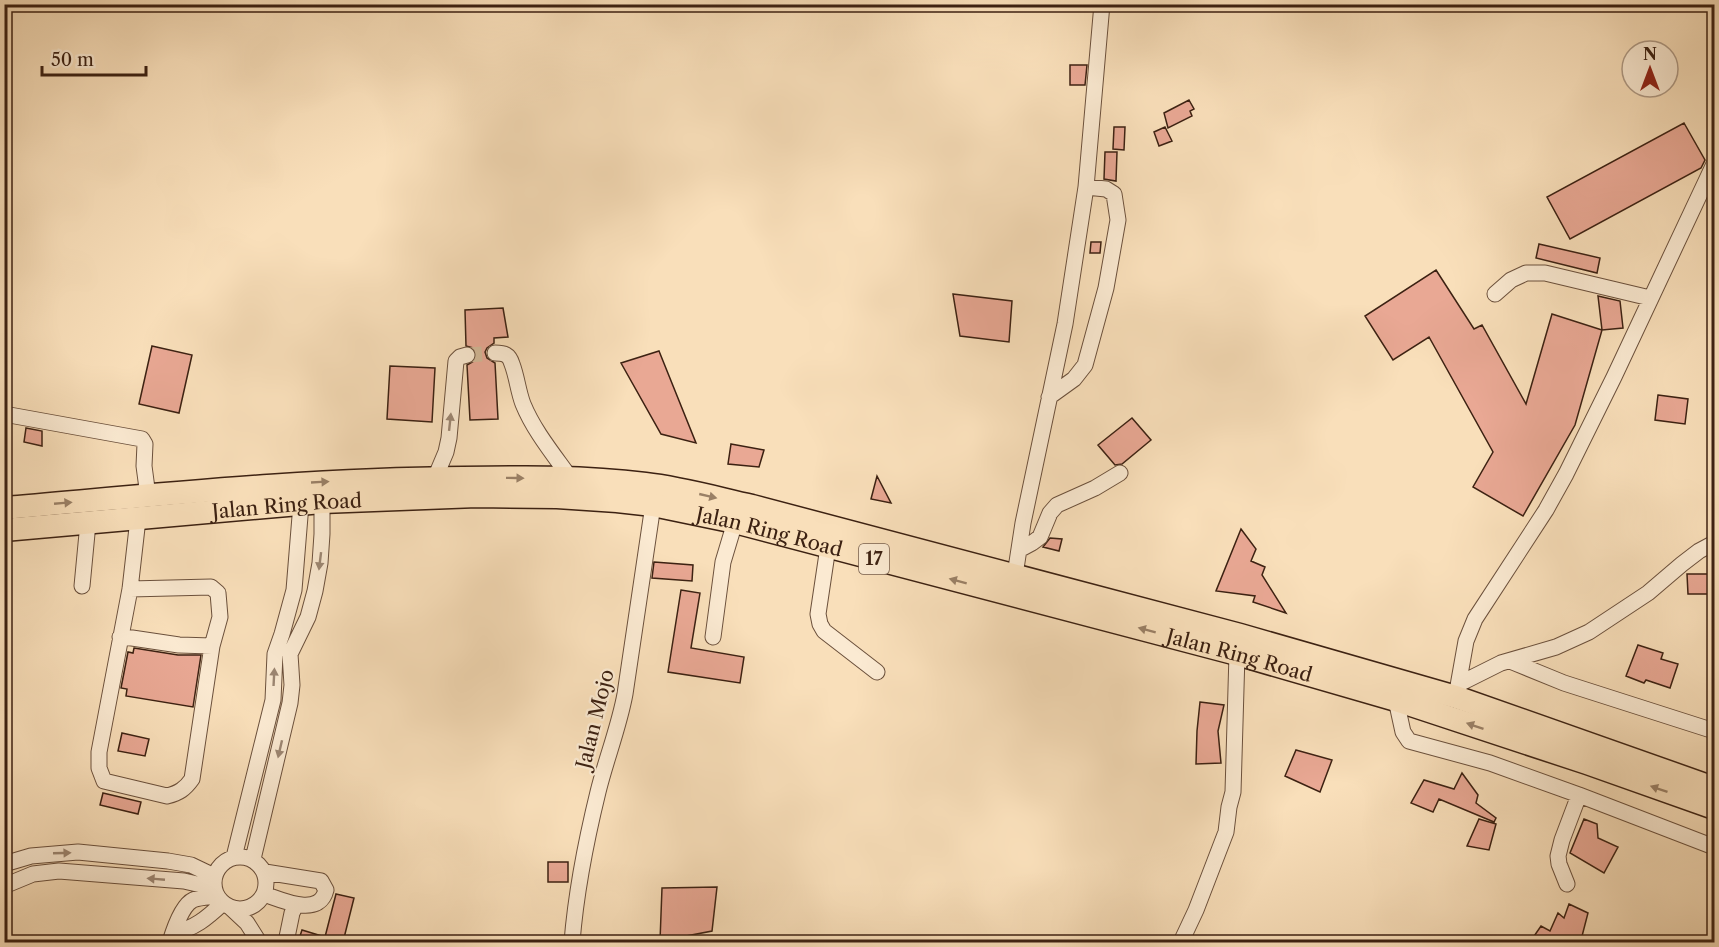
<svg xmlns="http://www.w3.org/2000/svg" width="1719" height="947" viewBox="0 0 1719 947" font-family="'Libre Caslon Text',serif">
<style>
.building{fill:#e9a894;stroke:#3c2112;stroke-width:1.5}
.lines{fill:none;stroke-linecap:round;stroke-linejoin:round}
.minor-tunnel{stroke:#d3b998;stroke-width:15;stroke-dasharray:15 8;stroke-linecap:butt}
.minor-casing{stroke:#6b503c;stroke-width:17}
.highway-casing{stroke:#3c2112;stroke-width:25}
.minor{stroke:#fbead2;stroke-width:15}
.highway{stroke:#f9dfba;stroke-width:22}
.oneway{fill:#9c8672}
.oneway2{fill:#9a8066}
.labels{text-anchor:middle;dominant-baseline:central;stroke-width:4.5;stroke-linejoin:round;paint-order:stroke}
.shield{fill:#fbead2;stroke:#755d4c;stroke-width:1.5}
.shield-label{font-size:18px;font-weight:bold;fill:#3c2112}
.street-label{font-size:20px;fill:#3c2112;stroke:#fbead2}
</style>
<rect width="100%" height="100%" fill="#f9dfba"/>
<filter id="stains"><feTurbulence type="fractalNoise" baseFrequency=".00333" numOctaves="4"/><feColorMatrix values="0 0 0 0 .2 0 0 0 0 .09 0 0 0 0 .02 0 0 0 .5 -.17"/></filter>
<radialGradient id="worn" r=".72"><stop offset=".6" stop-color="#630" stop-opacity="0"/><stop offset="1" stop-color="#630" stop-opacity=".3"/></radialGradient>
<!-- building -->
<path class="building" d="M1070 65H1087L1085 85H1070Z
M1189 100 1194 109 1190 111 1192 116 1168 128 1164 113Z
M1684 123 1705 160 1701 168 1570 239 1547 197Z
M1114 127H1125L1124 150 1113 149Z
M1165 127 1172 141 1159 146 1154 132Z
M1105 152H1117L1116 181 1104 179Z
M1091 242H1101L1100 253H1090Z
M1539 244 1600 258 1597 273 1536 258Z
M1436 270 1474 329 1482 325 1526 404 1552 314 1602 330 1575 425 1523 516 1473 487 1493 452 1429 337 1393 360 1365 316Z
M953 294 1012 301 1009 342 960 336Z
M1598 296 1620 301 1623 328 1602 330Z
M503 308 508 337 494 338V343L487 348 485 352 487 358 495 363 498 419 470 420 467 365 474 361 476 353 473 348 466 346 465 310Z
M152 346 192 355 179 413 139 404Z
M659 351 696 443 661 434 621 363Z
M390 366 435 368 432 422 387 419Z
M1658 395 1688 399 1685 424 1655 420Z
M1132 418 1151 440 1122 464 1115 465 1098 445Z
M26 428 42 431V446L24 442Z
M731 444 764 450 759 467 728 464Z
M877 476 891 503 871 499Z
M1241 529 1256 549 1251 561 1265 567 1262 575 1286 613 1253 602 1255 596 1216 591Z
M1050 538 1062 539 1059 551 1043 547Z
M654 562 693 565 692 581 652 578Z
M1687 574H1714V594H1688Z
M681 590 700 593 691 648 744 657 740 683 668 672Z
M1638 645 1663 653 1661 659 1678 664 1670 688 1646 680 1644 683 1626 676Z
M134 648 178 655H201L193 707 126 696 127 689 121 688 128 652 133 653Z
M1200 702 1224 705 1218 731 1221 763 1196 764 1197 731Z
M122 733 149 739 145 756 118 751Z
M1296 750 1332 760 1320 792 1285 776Z
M1462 773 1478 795 1476 803 1496 818 1494 822 1439 799 1433 812 1411 803 1424 780 1454 789Z
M103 793 141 802 138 814 100 805Z
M1479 819 1496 824 1489 850 1467 846Z
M1584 819 1597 824 1598 838 1618 847 1604 873 1570 853Z
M548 862H568V882H548Z
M717 887 712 931 660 941 662 888Z
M336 894 354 898 343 942H298L302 930 325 937Z
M1569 904 1588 913 1581 940 1574 936 1570 941 1572 942H1530L1541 926 1550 931 1558 913 1564 918Z"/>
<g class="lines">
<!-- minor-tunnel -->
<path class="minor-tunnel" d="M467 355 495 353"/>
<defs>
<path id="minor" d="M1495 294 1511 280 1526 273H1545L1650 298
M495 353C504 353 509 354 512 364 517 377 518 391 523 404 534 431 554 455 571 479
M1049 397 1074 379 1085 365 1106 288 1118 220 1114 194 1106 189 1086 187
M4 414 142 439 145 444 144 466 148 496
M435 478 446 452 449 438 456 361 460 357 467 355
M828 547 818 614 820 624 824 631 877 672
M1019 550 1032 543 1040 537 1050 513 1057 505 1095 488 1120 473
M1015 575 1023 523 1065 324 1086 187 1102 4
M82 586 88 523
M130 589 211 587 218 593 220 617 212 646 192 779C185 789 179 793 167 796L104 781 99 768V752L130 589 138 519
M120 637 132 638 179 645 212 646
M713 637 723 562 735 522
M1510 661 1564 683 1714 731
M1459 684 1501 663 1556 647 1589 632 1648 593 1682 564 1699 551 1714 543
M1456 697 1466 641 1475 619 1546 510 1566 474 1614 377 1714 164
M1396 700 1403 732 1409 741 1490 763 1579 795 1714 847
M214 883a26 26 0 1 1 52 0a26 26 0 1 1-52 0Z
M234 857 273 700 275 654 282 634 294 590 301 504
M253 859 290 703 292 685 290 654 308 617 315 591 320 563 322 534V502
M4 864 31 856 78 852 168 861 191 865 214 876
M1567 884 1559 864 1558 856 1562 840 1579 795
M4 886 33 874 59 871 184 881 214 888
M264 894C282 900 319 918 326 890L321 881 265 872
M231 908 247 923 259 942
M173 933C194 929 207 918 223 903
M170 942C173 932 182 905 193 900 199 897 210 897 217 896
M286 942 292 913 296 905
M572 942C576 892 586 841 598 792 606 759 619 727 625 694L653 505
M1181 942 1196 910 1226 832 1229 807 1233 792 1237 654"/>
<g id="highway">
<path d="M4 508C157 495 310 479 463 478 523 477 585 476 645 484 681 488 716 498 752 506L1240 635 1456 697 1714 788"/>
<path id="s1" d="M4 530 322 502 477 496 557 497 617 501 653 505 735 522 1237 654 1396 700 1587 763 1714 808"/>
</g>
</defs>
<!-- minor casing -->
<use href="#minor" class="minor-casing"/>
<!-- highway casing -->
<use href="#highway" class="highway-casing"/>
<!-- minor -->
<use href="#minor" class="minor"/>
<!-- highway -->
<use href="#highway" class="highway"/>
</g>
<!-- one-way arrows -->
<defs><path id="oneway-solid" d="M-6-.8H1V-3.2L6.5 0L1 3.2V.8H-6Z" transform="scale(1.5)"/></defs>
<g class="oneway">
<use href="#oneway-solid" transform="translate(450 422) rotate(-84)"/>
<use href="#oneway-solid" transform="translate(320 561) rotate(97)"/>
<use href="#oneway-solid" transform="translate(274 677) rotate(-87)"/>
<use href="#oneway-solid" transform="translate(280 749) rotate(103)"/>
<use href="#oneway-solid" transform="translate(62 853) rotate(-2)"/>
<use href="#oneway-solid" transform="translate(156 879) rotate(-175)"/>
</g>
<g class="oneway2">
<use href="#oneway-solid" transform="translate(515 478) rotate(1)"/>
<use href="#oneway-solid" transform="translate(320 482) rotate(-3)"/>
<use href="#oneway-solid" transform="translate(708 496) rotate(13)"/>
<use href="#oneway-solid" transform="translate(63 503) rotate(-5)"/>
<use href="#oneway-solid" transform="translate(958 581) rotate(-165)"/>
<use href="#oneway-solid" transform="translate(1147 630) rotate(-165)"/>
<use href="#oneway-solid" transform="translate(1475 726) rotate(-161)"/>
<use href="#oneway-solid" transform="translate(1659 789) rotate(-161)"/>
</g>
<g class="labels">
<!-- shield labels -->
<rect class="shield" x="859" y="544" width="30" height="30" rx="4.5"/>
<g class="shield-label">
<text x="874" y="559">17</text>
</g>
<!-- street labels -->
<g class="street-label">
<text stroke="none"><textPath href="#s1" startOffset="284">Jalan Ring Road</textPath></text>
<text stroke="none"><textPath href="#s1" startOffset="770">Jalan Ring Road</textPath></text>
<text stroke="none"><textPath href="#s1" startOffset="1256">Jalan Ring Road</textPath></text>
<text transform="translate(595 719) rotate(-76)">Jalan Mojo</text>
</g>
</g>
<!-- margin -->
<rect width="1719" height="947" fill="none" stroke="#f9dfba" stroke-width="24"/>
<rect x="6" y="6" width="1707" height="935" fill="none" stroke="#3c2112" stroke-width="3"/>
<rect x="12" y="12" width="1695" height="923" fill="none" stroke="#3c2112" stroke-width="1.5"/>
<!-- north arrow -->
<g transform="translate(1650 69)"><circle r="28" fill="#fbead2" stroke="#af9a85" stroke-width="1.5"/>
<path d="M0-4.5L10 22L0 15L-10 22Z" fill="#8f2418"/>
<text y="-9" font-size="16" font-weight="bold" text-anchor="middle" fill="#3c2112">N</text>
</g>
<!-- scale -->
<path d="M42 66v9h104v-9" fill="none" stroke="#3c2112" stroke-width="3"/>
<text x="51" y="66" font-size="18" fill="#3c2112" stroke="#fbead2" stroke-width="4.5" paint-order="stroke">50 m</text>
<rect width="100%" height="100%" filter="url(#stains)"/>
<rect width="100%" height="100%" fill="url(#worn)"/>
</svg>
